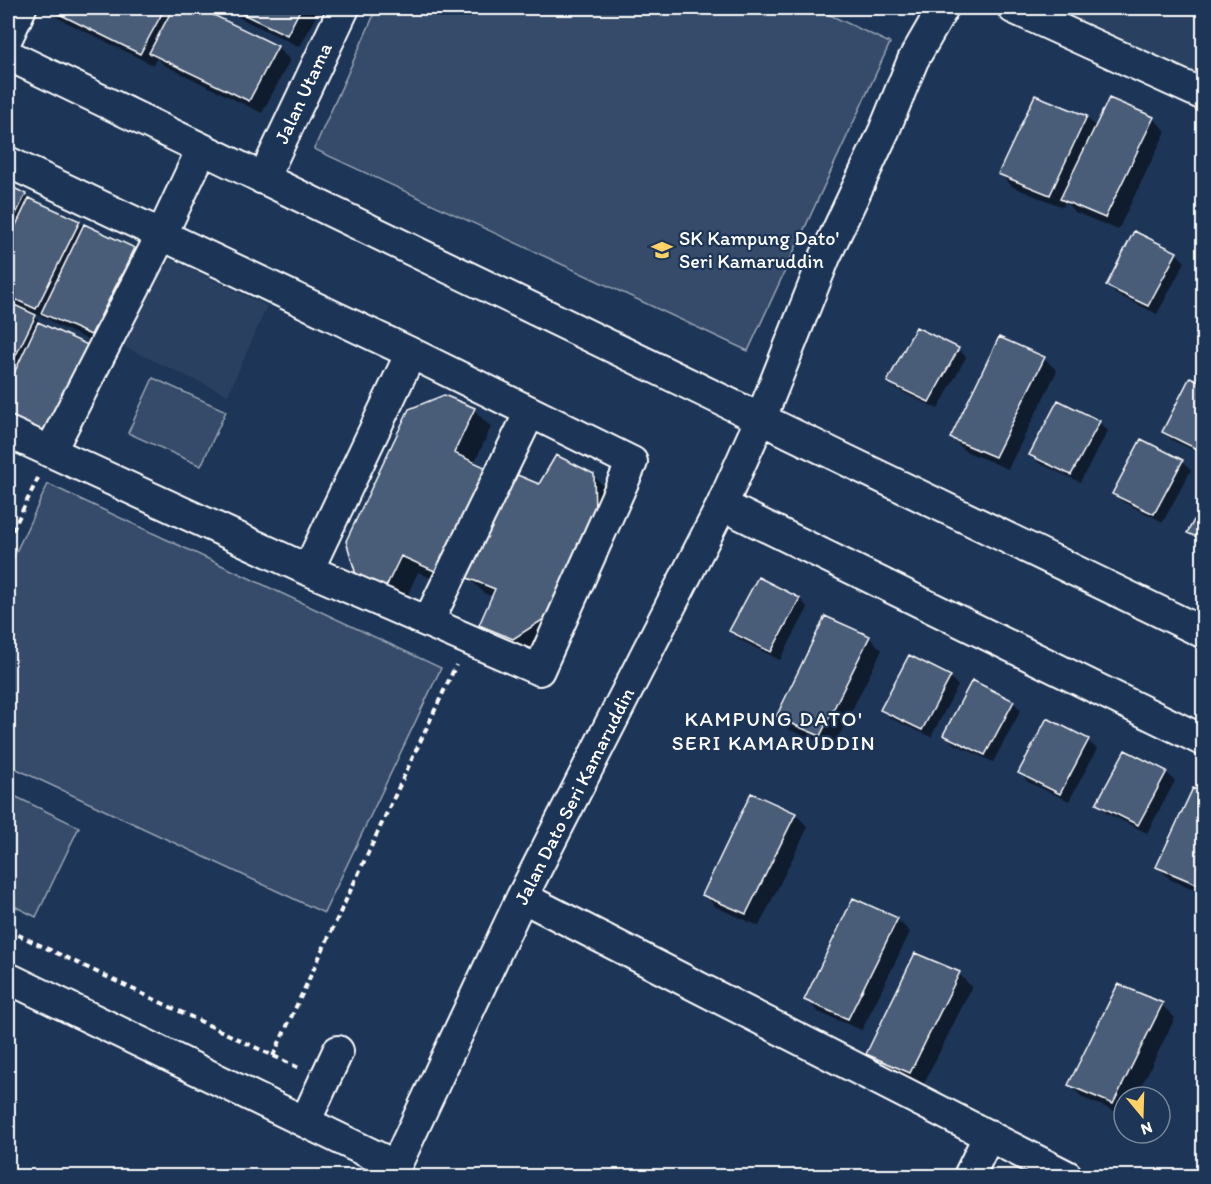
<svg xmlns="http://www.w3.org/2000/svg" width="1211" height="1184" viewBox="0 0 1211 1184" font-family="Itim,sans-serif">
<style>
.built{fill:#2a4161}
.green{fill:#364b69;stroke:#9aa5b4;stroke-width:1.5}
.shadow{fill:#0007}
.building{fill:#4a5d79;stroke:#fff;stroke-width:1.5}
.lines{fill:none;stroke-linecap:round;stroke-linejoin:round}
.minor-casing{stroke:#fff;stroke-width:34}
.path{stroke:#fff;stroke-width:4;stroke-dasharray:6 4.5;stroke-linecap:butt}
.minor{stroke:#1d3557;stroke-width:30}
.labels{text-anchor:middle;dominant-baseline:central;stroke-width:4.5;stroke-linejoin:round;paint-order:stroke}
.street-label{font-size:20px;fill:#fff;stroke:#1d3557}
.poi-label{font-size:20px;fill:#fff;stroke:#1d3557;text-anchor:start}
.neighbourhood-label{font-size:21px;letter-spacing:1.5px;fill:#fff;stroke:#1d3557}
</style>
<rect width="100%" height="100%" fill="#1d3557"/>
<filter id="ink" filterUnits="userSpaceOnUse"><feTurbulence type="fractalNoise" baseFrequency=".0167" numOctaves="2"/><feDisplacementMap in="SourceGraphic" scale="12" xChannelSelector="R" yChannelSelector="G"/><feConvolveMatrix kernelMatrix="1 2 1 2 8 2 1 2 1" color-interpolation-filters="sRGB"/></filter>
<g filter="url(#ink)">
<!-- built -->
<path class="built" d="M1056 8H1203V76Z
M166 257 267 306 228 395 124 347Z"/>
<!-- green -->
<path class="green" d="M377 8H815L890 43 748 351 314 149Z
M153 378 226 411 201 466 128 433Z
M48 484 441 668 324 913 8 765V569Z
M8 793 79 827 36 917 8 903Z"/>
<!-- shadow -->
<path class="shadow" d="M46 8H195L277 47 290 60 262 113 164 65 157 58 153 65 56 17Z
M219 8H320L300 47Z
M1036 97 1086 117 1097 128 1110 100 1154 119 1166 131 1118 230 1075 212 1065 202 1063 207 1013 187 1000 174Z
M8 187 25 195 30 200 79 222 84 227 134 249 147 262 104 347 56 325 50 320 32 313 45 327 59 445 8 420Z
M1176 253 1185 262 1157 314 1116 294 1108 286Z
M958 349 966 357 938 409 898 390 889 381Z
M1044 358 1057 371 1008 469 965 451 952 438Z
M1204 385V455L1172 440 1163 431Z
M474 410 491 427 474 464 454 589 418 572 402 607 375 595Z
M1099 422 1108 431 1080 482 1039 463 1031 454Z
M1182 461 1191 470 1163 522 1123 502 1114 494Z
M593 475 610 493 531 655 498 642 481 625 493 597 484 593 467 576 540 486Z
M1204 505V544L1189 532Z
M759 579 800 599 808 608 780 660 740 640 731 631Z
M869 637 882 650 833 748 790 730 777 717Z
M950 677 958 686 931 737 890 718 882 709Z
M1013 702 1021 710 993 762 953 743 945 734Z
M1047 720 1088 741 1097 749 1069 801 1028 782 1020 773Z
M1166 772 1175 781 1147 833 1107 813 1098 804Z
M1204 794V893L1171 880 1158 867Z
M751 795 795 814 808 827 759 926 716 907 704 894Z
M854 900 897 919 910 932 862 1030 818 1012 806 999Z
M959 974 972 987 923 1085 880 1067 867 1054Z
M1162 1005 1175 1018 1136 1097H1124V1115L1083 1098 1070 1085Z"/>
<!-- building -->
<path class="building" d="M47 8H165L140 54Z
M173 8H199L278 46 249 101 149 53Z
M230 8H301L287 35Z
M1035 95 1087 116 1050 195 998 174Z
M1109 98 1154 117 1105 218 1060 199Z
M8 185 26 194 8 230Z
M29 198 80 221 36 309 8 296V242Z
M84 224 135 248 91 335 41 313Z
M1134 231 1177 252 1148 306 1106 286Z
M8 302 36 315 8 371Z
M38 322 90 346 46 433 8 415V386Z
M916 327 959 348 929 402 887 382Z
M999 337 1045 357 995 457 950 438Z
M1190 377 1204 383 1203 452 1162 432Z
M444 395 475 408 454 453 489 469 437 572 401 556 384 591 357 578 346 541 409 409Z
M1058 400 1100 421 1071 475 1029 455Z
M1141 439 1183 460 1154 514 1112 494Z
M556 455 594 474 595 514 544 619 513 639 479 625 495 589 465 577 515 474 539 484Z
M1204 502V540L1187 533Z
M758 577 800 598 771 652 729 631Z
M825 616 870 636 820 736 776 717Z
M909 655 951 676 922 730 880 710Z
M972 680 1014 701 985 755 943 735Z
M1047 718 1089 739 1060 794 1018 773Z
M1125 750 1167 771 1138 825 1096 804Z
M1193 788 1204 793V887L1156 867Z
M751 793 796 813 746 914 702 895Z
M853 898 898 918 848 1019 804 1000Z
M915 953 960 972 910 1073 866 1054Z
M1118 984 1163 1003 1113 1104 1068 1085Z"/>
<g class="lines">
<defs>
<path id="minor" d="M1013 8 1204 95
M8 36 21 8
M8 55 1204 633
M8 162 411 353 632 462 539 670 308 570 8 432
M263 179 344 8
M50 452 162 234 202 149
M722 505 1204 741
M308 570 411 353
M428 622 530 412
M522 897 1067 1176
M8 978 396 1166
M305 1122 338 1051
M391 1176 522 897 722 505 761 418 825 257 884 131 913 60 943 8
M969 1176 989 1135"/>
</defs>
<!-- minor casing -->
<use href="#minor" class="minor-casing"/>
<!-- path -->
<path class="path" d="M8 540 39 476
M8 930 299 1068
M273 1056 456 665"/>
<!-- minor -->
<use href="#minor" class="minor"/>
</g>
</g>
<!-- icons -->
<defs>
<symbol id="school-bare" viewBox="-9 -9 18 18"><path d="M0-5L7-2L0 1L-7-2ZM-4 1L0 2.5L4 1V4Q0 6-4 4Z" fill="#ffd166" stroke="#1d3557" stroke-width="2.5" paint-order="stroke"/></symbol>
</defs>
<g fill-rule="evenodd">
<use href="#school-bare" x="647" y="235" width="30" height="30"/>
</g>
<g class="labels">
<!-- street labels -->
<g class="street-label">
<text transform="translate(303 93) rotate(-65)">Jalan Utama</text>
<text transform="translate(574 796) rotate(-63)">Jalan Dato Seri Kamaruddin</text>
</g>
<!-- poi labels -->
<g class="poi-label">
<text x="679" y="238">SK Kampung Dato'<tspan x="679" dy="23">Seri Kamaruddin</tspan></text>
</g>
<!-- neighbourhood labels -->
<g class="neighbourhood-label">
<text x="774" y="718">KAMPUNG DATO'<tspan x="774" dy="24">SERI KAMARUDDIN</tspan></text>
</g>
</g>
<!-- margin -->
<rect width="1211" height="1184" fill="none" stroke="#1d3557" stroke-width="30"/>
<rect x="15" y="15" width="1181" height="1154" fill="none" stroke="#fff" stroke-width="2" filter="url(#ink)"/>
<!-- north arrow -->
<g transform="translate(1142 1115) rotate(161)"><circle r="28" fill="#1d3557" stroke="#77869a" stroke-width="1.5"/>
<path d="M0-4.5L10 22L0 15L-10 22Z" fill="#ffd166"/>
<text y="-9" font-size="16" font-weight="bold" text-anchor="middle" fill="#ffffff">N</text>
</g>
</svg>
